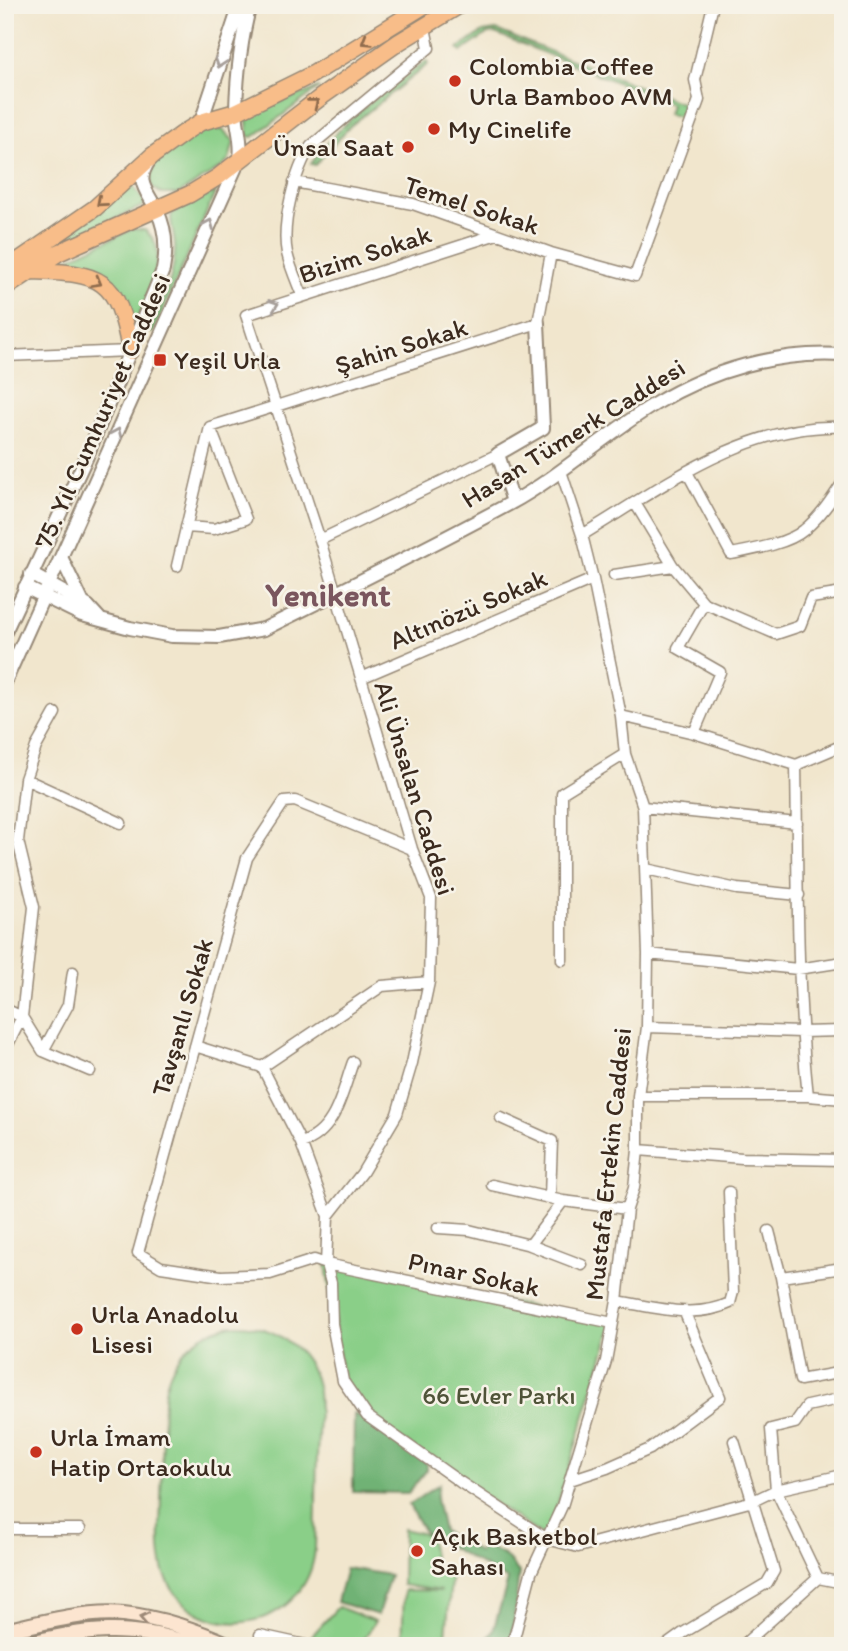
<svg xmlns="http://www.w3.org/2000/svg" width="848" height="1651" viewBox="0 0 848 1651" font-family="Itim,sans-serif">
<style>
.green{fill:#8acf88;stroke:#627c53;stroke-width:2}
.forest{fill:#6fb274;stroke:#556e49;stroke-width:2}
.lines{fill:none;stroke-linecap:round;stroke-linejoin:round}
.minor-casing{stroke:#968876;stroke-width:13}
.tertiary-casing{stroke:#968876;stroke-width:16}
.secondary-casing{stroke:#968876;stroke-width:18}
.trunk-casing{stroke:#968876;stroke-width:19}
.minor{stroke:#fff;stroke-width:10}
.tertiary{stroke:#fff;stroke-width:12}
.secondary{stroke:#fce5d0;stroke-width:14}
.trunk{stroke:#f8bd89;stroke-width:16}
.oneway{stroke:#906c4e}
.oneway2{stroke:#a79f9a}
.oneway3{stroke:#9c8877}
.poi-dot{fill:#c8321e;stroke:#f7f3e8;stroke-width:2.5}
.labels{text-anchor:middle;dominant-baseline:central;stroke-width:5;stroke-linejoin:round;paint-order:stroke}
.poi-label{font-size:26px;fill:#3b2a1e;stroke:#f7f3e8;text-anchor:start}
.street-label{font-size:26px;fill:#3b2a1e;stroke:#f7f3e8}
.park-label{font-size:26px;fill:#4f5338;stroke:#f7f3e8}
.district-label{font-size:33px;font-weight:bold;fill:#7a565e;stroke:#f7f3e8}
</style>
<rect width="100%" height="100%" fill="#f7f3e8"/>
<filter id="ink" filterUnits="userSpaceOnUse"><feTurbulence type="fractalNoise" baseFrequency=".0143" numOctaves="2"/><feDisplacementMap in="SourceGraphic" scale="14" xChannelSelector="R" yChannelSelector="G"/><feConvolveMatrix kernelMatrix="1 2 1 2 8 2 1 2 1" color-interpolation-filters="sRGB"/></filter>
<filter id="wash" filterUnits="userSpaceOnUse"><feTurbulence type="fractalNoise" baseFrequency=".00686" numOctaves="4" result="noise"/><feDisplacementMap in="SourceGraphic" scale="28" xChannelSelector="R" yChannelSelector="G"/><feGaussianBlur stdDeviation="1.57" result="paint"/><feColorMatrix in="noise" values="0 0 0 0 0 0 0 0 0 0 0 0 0 0 0 0 0 1.4 0 .05"/><feComposite in="paint" operator="in"/></filter>
<g filter="url(#wash)">
<rect width="100%" height="100%" fill="#f1e6cd"/>
<!-- green -->
<path class="green" d="M496 30 686 105 683 118 668 114 671 104 495 33 487 34 461 52 458 49 483 32Z
M426 61 428 64 350 126 315 165 311 164C340 121 385 92 426 61Z
M319 88 253 137 248 136 247 117 251 112Z
M213 129 223 130 234 141 229 160 222 167 178 194H162L152 187C142 158 189 132 213 129Z
M131 184 147 204 78 236 52 251V246Z
M216 191 153 333 149 331C162 305 176 274 175 244 174 235 171 225 171 216L174 212Z
M133 229 145 230C151 236 156 241 157 249 161 267 142 311 133 328 126 287 102 270 63 261Z
M326 1264 613 1323 547 1539 367 1416 343 1381Z
M233 1325C274 1324 312 1349 318 1392 320 1413 318 1435 317 1457 316 1487 316 1518 315 1549 308 1630 199 1651 166 1577 156 1552 161 1523 161 1497 162 1465 163 1432 164 1400 167 1360 194 1332 233 1325Z
M403 1529 429 1535 435 1567 452 1570 445 1646H402L404 1590 441 1591 402 1585Z
M338 1607 375 1621 360 1646H327L307 1641Z"/>
<!-- forest -->
<path class="forest" d="M354 1413 427 1464V1470L408 1493 353 1492Z
M439 1484 436 1499 443 1531 479 1552 483 1544 505 1556 519 1572 511 1646H482L493 1631 508 1580 424 1532 409 1505Z
M346 1568 390 1575 378 1615 337 1602Z"/>
</g>
<g filter="url(#ink)">
<g class="lines">
<defs>
<path id="minor" d="M294 182 413 204 551 253 635 276 699 100 695 80 713 5
M497 234 246 315 320 540 412 849 431 898 429 982 412 1063 397 1114 362 1173 328 1216 326 1264 331 1283 332 1324 343 1381 367 1416 460 1482 547 1539 578 1547 753 1501 776 1490 843 1475
M302 295C297 282 290 267 287 253 281 224 295 170 311 146L429 48 425 27
M5 356 130 351
M687 472 731 554C751 550 788 544 804 530 820 517 832 499 843 482
M635 503 673 566 704 603 776 634 800 626 811 598 843 593
M186 527 214 529 246 519 210 427
M582 535C662 487 745 423 843 427
M320 540 498 454
M177 566 210 427 538 323 551 253
M614 575 673 566
M361 678 593 579
M621 716 694 733 796 765
M694 733 720 672 678 648 704 603
M796 765C798 875 796 986 808 1096
M796 765 843 745
M25 779 121 823
M643 807 797 823
M412 849 295 801 284 802 247 858 138 1253 161 1267 221 1276 270 1274 314 1260 326 1264 613 1323
M646 869 737 889 799 895
M648 954 798 969 843 962
M562 960V793L625 754
M5 1009 22 1017 43 1051 90 1071
M647 1027 801 1032 843 1031
M195 1046 262 1067
M5 1050 22 1017 34 907 18 841 25 779 36 747 55 713
M43 1051 68 1005 73 972
M262 1067 382 986 429 982
M262 1067 301 1143 328 1216
M638 1096H808L843 1099
M501 1118 552 1141 550 1196
M301 1143C336 1133 342 1092 353 1062
M638 1150 742 1158 843 1160
M492 1185 563 1201 627 1209
M438 1228 469 1230 530 1245 563 1201
M769 1231 781 1277 800 1380 843 1372
M530 1245 582 1265
M781 1277 843 1268
M617 1301C654 1307 694 1320 730 1303L733 1292 729 1192
M843 1398 807 1406 795 1423 771 1429 776 1490 818 1578 843 1583
M570 1480 607 1468 650 1449 720 1397 685 1313
M5 1529H80
M260 1635 310 1646
M512 1646 531 1573 562 1506 606 1361 617 1301 627 1209 634 1188 638 1150V1096L647 1027 648 954 643 807 625 754 621 716 593 579 582 535 561 471
M665 1646 683 1633 767 1583 774 1571 734 1441
M742 1646 818 1578"/>
<path id="tertiary" d="M201 122 240 5
M513 502 498 454 543 428 538 323
M61 557 83 603
M31 574 88 606 99 618
M25 587 82 615 130 628 172 636 219 637 264 629C347 588 430 547 511 503 562 475 605 434 655 404 711 370 777 351 843 355
M5 632 87 456 163 270C167 250 166 229 157 211 148 191 134 183 149 161
M5 682 240 158C243 141 236 126 236 109 237 74 241 39 250 5"/>
<path id="secondary" d="M5 1631C39 1623 90 1610 123 1614 162 1618 197 1631 232 1646
M19 1646C83 1629 132 1623 196 1646"/>
<path id="trunk" d="M5 270 95 208 152 156 188 130 201 122 236 112 313 74 425 5
M31 271C101 273 118 277 130 351
M5 288 58 253 190 194 218 177 321 97 399 42 460 5"/>
</defs>
<!-- minor casing -->
<use href="#minor" class="minor-casing"/>
<!-- tertiary casing -->
<use href="#tertiary" class="tertiary-casing"/>
<!-- secondary casing -->
<use href="#secondary" class="secondary-casing"/>
<!-- trunk casing -->
<use href="#trunk" class="trunk-casing"/>
<!-- minor -->
<use href="#minor" class="minor"/>
<!-- tertiary -->
<use href="#tertiary" class="tertiary"/>
<!-- secondary -->
<use href="#secondary" class="secondary"/>
<!-- trunk -->
<use href="#trunk" class="trunk"/>
</g>
<!-- one-way arrows -->
<defs><path id="oneway-chevron" d="M-2-3.5L2.5 0L-2 3.5" fill="none" stroke-width="1.6" stroke-linecap="round" stroke-linejoin="round" transform="scale(1.75)"/></defs>
<g class="oneway">
<use href="#oneway-chevron" transform="translate(366 41) rotate(149)"/>
<use href="#oneway-chevron" transform="translate(314 103) rotate(-38)"/>
<use href="#oneway-chevron" transform="translate(101 202) rotate(139)"/>
<use href="#oneway-chevron" transform="translate(97 282) rotate(30)"/>
</g>
<g class="oneway2">
<use href="#oneway-chevron" transform="translate(220 63) rotate(108)"/>
<use href="#oneway-chevron" transform="translate(209 224) rotate(-67)"/>
<use href="#oneway-chevron" transform="translate(274 305) rotate(-20)"/>
<use href="#oneway-chevron" transform="translate(117 433) rotate(-66)"/>
</g>
<use class="oneway3" href="#oneway-chevron" transform="translate(144 1618) rotate(-168)"/>
</g>
<!-- markers -->
<g class="poi-dot">
<circle cx="455" cy="81" r="7"/>
<circle cx="434" cy="129" r="7"/>
<circle cx="408" cy="147" r="7"/>
<rect x="153" y="353" width="14" height="14" rx="3.5"/>
<circle cx="77" cy="1329" r="7"/>
<circle cx="36" cy="1452" r="7"/>
<circle cx="417" cy="1551" r="7"/>
</g>
<g class="labels">
<!-- poi labels -->
<g class="poi-label">
<text x="469" y="66">Colombia Coffee<tspan x="469" dy="30">Urla Bamboo AVM</tspan></text>
<text x="448" y="129">My Cinelife</text>
<text x="394" y="147" text-anchor="end">Ünsal Saat</text>
<text x="174" y="360">Yeşil Urla</text>
<text x="91" y="1314">Urla Anadolu<tspan x="91" dy="30">Lisesi</tspan></text>
<text x="50" y="1437">Urla İmam<tspan x="50" dy="30">Hatip Ortaokulu</tspan></text>
<text x="431" y="1536">Açık Basketbol<tspan x="431" dy="30">Sahası</tspan></text>
</g>
<!-- street labels -->
<g class="street-label">
<text transform="translate(472 205) rotate(18)">Temel Sokak</text>
<text transform="translate(365 254) rotate(-18)">Bizim Sokak</text>
<text transform="translate(401 346) rotate(-17)">Şahin Sokak</text>
<text transform="translate(102 411) rotate(-66)">75. Yıl Cumhuriyet Caddesi</text>
<text transform="translate(573 433) rotate(-32)">Hasan Tümerk Caddesi</text>
<text transform="translate(468 609) rotate(-23)">Altınözü Sokak</text>
<text transform="translate(415 788) rotate(73)">Ali Ünsalan Caddesi</text>
<text transform="translate(182 1017) rotate(-74)">Tavşanlı Sokak</text>
<text transform="translate(608 1164) rotate(-84)">Mustafa Ertekin Caddesi</text>
<text transform="translate(474 1274) rotate(12)">Pınar Sokak</text>
</g>
<!-- park labels -->
<g class="park-label">
<text x="499" y="1395">66 Evler Parkı</text>
</g>
<!-- district labels -->
<g class="district-label">
<text x="328" y="594">Yenikent</text>
</g>
</g>
<!-- margin -->
<rect width="848" height="1651" fill="none" stroke="#f7f3e8" stroke-width="28"/>
</svg>
